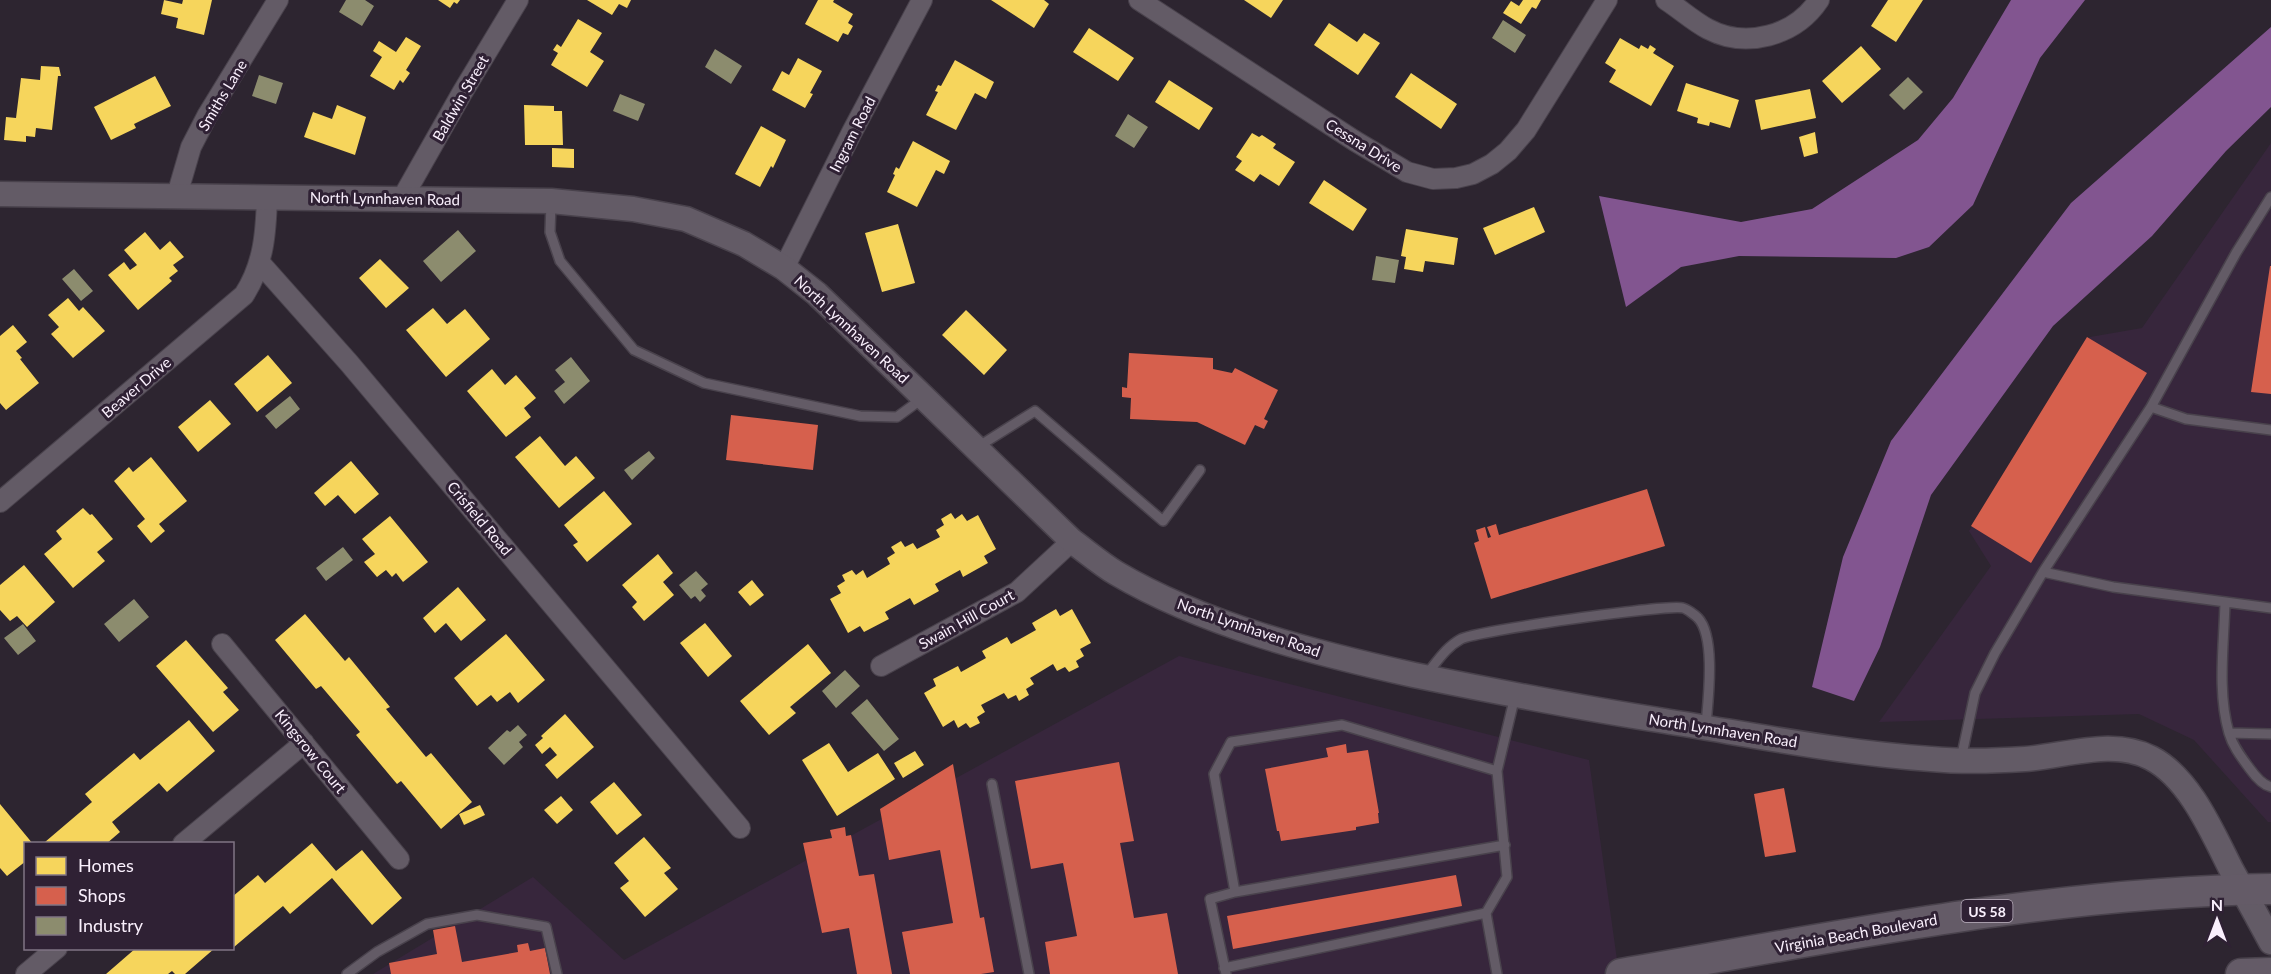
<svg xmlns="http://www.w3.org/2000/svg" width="2271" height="974" viewBox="0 0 2271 974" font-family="Lato,sans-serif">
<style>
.built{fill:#37263c}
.water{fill:#825590}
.homes{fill:#f6d55c}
.shops{fill:#d6604d}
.industry{fill:#8c8c6e}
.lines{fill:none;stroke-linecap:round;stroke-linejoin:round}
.service-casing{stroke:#49424c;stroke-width:12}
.minor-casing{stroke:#49424c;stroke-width:22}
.tertiary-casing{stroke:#49424c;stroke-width:27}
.primary-casing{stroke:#49424c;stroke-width:33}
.service{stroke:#635b66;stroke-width:9}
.minor{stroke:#635b66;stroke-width:20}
.tertiary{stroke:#635b66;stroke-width:24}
.primary{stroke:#645b67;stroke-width:30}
.labels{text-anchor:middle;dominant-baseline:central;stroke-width:6;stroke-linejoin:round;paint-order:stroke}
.shield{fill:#2f2134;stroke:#bdb2c1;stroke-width:1.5}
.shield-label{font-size:14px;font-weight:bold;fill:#faf0fd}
.street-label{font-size:15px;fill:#faf0fd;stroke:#2f2134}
</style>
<rect width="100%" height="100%" fill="#2d2530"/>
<!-- built -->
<path class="built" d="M2271 143V822H2268L2194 740 2139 714 1879 722 1991 566 1969 531 2090 337 2142 328Z
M1179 656 1589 760 1619 974H373L533 877 624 960Z"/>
<!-- water -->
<path class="water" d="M2011 0H2085L2040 58 1973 205 1929 247 1896 258 1739 256 1681 267 1626 307 1599 196 1741 222 1812 209 1918 140 1953 98Z
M2271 27V107L2226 151 2152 236 2053 326 1931 495 1880 647 1854 701 1812 687 1843 557 1891 441 2071 203Z"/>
<!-- homes -->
<path class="homes" d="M164 0 182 4 183 0H212L204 35 176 28 178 18 161 14Z
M438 0H460L457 4 454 2 450 8Z
M587 0H631L627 8 619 4 612 15Z
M818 0H834L833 2 853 14 848 23 853 26 848 35 843 33 838 42 805 24Z
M991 0H1044L1049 4 1034 28Z
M1244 0H1283L1271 18Z
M1523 0H1541L1536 9 1532 7 1521 24 1503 13 1511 1 1519 6Z
M1888 0H1923L1896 42 1871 26Z
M578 19 602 33 590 52 604 61 587 87 551 65 558 53 553 50 557 44 561 47Z
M1329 23 1357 42 1364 33 1380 43 1358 75 1314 45Z
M1089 28 1134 58 1118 81 1073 52Z
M406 37 421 46 406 70 410 73 403 83 400 80 394 90 370 76 382 57 373 51 379 41 396 52Z
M1620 38 1639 49 1641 45 1648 49 1650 45 1656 49 1653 53 1674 66 1651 106 1609 82 1616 70 1605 63Z
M1861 46 1881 69 1842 103 1822 81Z
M798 58 822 71 810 93 813 94 805 108 772 90 782 71 789 75Z
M955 60 994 82 986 99 975 93 956 130 926 115 938 92 935 91 938 85 941 86Z
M41 66 59 67 61 76H58L52 130 36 128 35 137 26 136V142L4 140 6 117 16 118 21 78 40 80Z
M1411 73 1457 104 1441 129 1395 97Z
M155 76 171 106 134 124 136 128 111 140 94 107Z
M1169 80 1213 108 1199 130 1155 102Z
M1686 83 1739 100 1730 128 1710 122 1709 126 1697 123 1698 118 1677 111Z
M1810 89 1816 118 1761 130 1755 100Z
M337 105 366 117 355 155 304 137 313 112 332 119Z
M524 105 554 106V111H562L563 145H525Z
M761 126 786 140 773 168 771 166 760 187 735 174Z
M1815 132 1818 153 1804 157 1799 137Z
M1252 133 1259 137 1262 135 1276 144 1273 148 1295 162 1279 186 1260 174 1254 182 1235 170 1242 161 1236 157Z
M913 141 950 161 944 174 936 170 917 207 887 192 895 175 893 174 896 167 899 169Z
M552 148 574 149V168L552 167Z
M1324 180 1367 209 1353 231 1309 203Z
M1534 207 1545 232 1495 255 1483 228Z
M898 224 915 283 882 292 865 233Z
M1406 229 1458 238 1454 265 1425 261 1423 272 1404 269 1406 257 1401 256Z
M145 232 160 250 170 241 184 257 173 265 178 271 169 278 172 281 138 310 108 275 124 262 130 270 137 265 124 250Z
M380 259 409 288 386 308 359 278Z
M68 298 79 311 83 307 105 331 73 358 51 334 59 327 48 315Z
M433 308 447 324 465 309 490 339 446 377 406 330Z
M966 310 1007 350 984 375 942 335Z
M13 325 27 342 16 351 22 358 20 359 39 383 6 410 0 403V336Z
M268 355 292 383 257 412 234 384Z
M492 369 505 385 516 375 536 398 524 408 531 417 506 437 467 391Z
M210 400 231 424 198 452 178 427Z
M540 436 565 466 576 456 595 478 559 508 515 457Z
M151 457 187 501 159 524 165 531 151 543 137 526 145 519 114 481 129 467 133 472Z
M351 461 379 494 355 514 338 495 325 506 314 493Z
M604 491 632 524 587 562 573 545 578 542 564 525Z
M83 508 90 515 92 514 113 539 97 552 105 561 73 588 44 554 62 539 56 531Z
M951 513 955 519 962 514 967 521 978 515 996 549 984 556 988 563 963 577 960 570 935 584 939 591 914 605 910 598 885 612 889 619 864 632 860 626 848 633 830 599 841 593 837 586 845 581 842 575 852 570 856 575 863 570 867 578 890 564 887 558 895 553 891 547 901 541 905 547 913 543 917 549 940 537 936 530 944 525 941 519Z
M390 516 428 562 403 582 396 573 392 577 386 570 377 577 364 562 375 554 362 539Z
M658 554 673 573 663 582 674 595 644 621 632 607 637 602 622 585Z
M24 565 55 602 27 627 17 616 10 621 0 610V585Z
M752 580 764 595 750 606 738 592Z
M458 587 486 620 461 641 446 623 435 633 423 618Z
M1056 609 1060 616 1072 609 1091 643 1080 649 1084 656 1076 661 1079 667 1069 672 1065 667 1057 671 1053 664 1030 678 1034 684 1026 689 1029 695 1019 701 1016 695 1008 699 1004 693 981 705 985 712 977 717 980 723 970 728 966 723 958 728 954 720 943 727 924 693 936 686 933 679 958 666 961 672 986 658 982 651 1007 637 1011 644 1036 630 1032 623Z
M305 614 345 661 349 657 390 707 386 709 426 757 431 753 472 802 441 829 401 781 397 784 356 735 360 732 321 686 316 689 275 640Z
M705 623 732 656 708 677 680 643Z
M506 634 545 680 518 703 510 692 497 702 491 695 477 706 454 678Z
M186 640 228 688 223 692 239 710 213 732 156 666Z
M808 644 831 673 790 707 796 713 769 735 740 701Z
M565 714 594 747 557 779 545 765 557 755 550 747 542 754 535 745 543 738 541 736Z
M189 720 215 751 167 792 159 783 112 822 120 832 106 844H46L45 842 92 802 85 794 134 753 140 760Z
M829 743 848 772 878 753 895 779 837 816 802 760Z
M915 751 924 765 903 778 894 763Z
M614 782 642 815 617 835 590 802Z
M561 796 573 810 557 824 544 810Z
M0 804 33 844H26V861L7 876 0 868Z
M480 805 485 815 464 825 459 814Z
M644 837 671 868 664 873 678 889 645 917 620 888 629 881 614 863Z
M312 843 336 871 362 850 402 898 372 925 332 878 290 914 283 906 234 947 232 944V897L258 875 265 883Z
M136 948H215L185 974H175L172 971 168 974H106Z"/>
<!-- shops -->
<path class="shops" d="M2270 266H2271V394L2251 392Z
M2087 337 2147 373 2031 563 1971 526Z
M1129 353 1213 358V369L1232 373 1235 368 1278 390 1264 419 1268 421 1264 429 1255 425 1245 445 1197 422 1130 419 1131 398 1122 397V387L1127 388Z
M731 415 818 425 813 470 726 460Z
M1647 489 1665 546 1491 599 1474 543 1479 541 1476 530 1485 527 1488 538 1491 537 1487 527 1496 524 1499 535Z
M1346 744 1347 753 1368 750 1379 813H1378L1379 823 1356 827V830L1281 841 1279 831H1277L1265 769 1328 757 1326 748Z
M1119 762 1134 841 1120 843 1134 918 1167 913 1178 974H1050L1045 942 1077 936 1063 863 1031 869 1015 781Z
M953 764 980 918 984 917 994 972 981 974H910L902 932 953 923 940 850 889 860 880 809Z
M1784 788 1796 852 1765 857 1754 794Z
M845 827 846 836 851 835 859 876 874 874 892 974H857L849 928 822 933 803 843 832 838 830 830Z
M1456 875 1462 906 1233 949 1227 916Z
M455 926 462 962 518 952 517 945 528 943 530 951 545 948 550 974H391L389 963 437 954 433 930Z"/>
<!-- industry -->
<path class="industry" d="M346 0H365L374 6 362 26 339 12Z
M1503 20 1526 35 1515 53 1492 38Z
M715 49 742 66 731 84 705 67Z
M259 75 283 83 276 104 252 96Z
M1908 77 1923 92 1904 110 1889 95Z
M620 94 645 104 638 121 613 111Z
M1128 114 1148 127 1134 148 1115 136Z
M458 230 476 251 441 282 423 261Z
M1376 256 1399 260 1395 283 1372 280Z
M74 269 93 291 81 301 62 279Z
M571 357 590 381 564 404 554 391 565 382 555 370Z
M290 396 300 409 276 429 265 416Z
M649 451 655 458 632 480 624 470Z
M343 547 353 560 326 581 316 568Z
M696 571 708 584 701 590 706 596 700 602 695 596 691 599 679 585Z
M134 599 149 617 119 642 104 624Z
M23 624 36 641 18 655 4 638Z
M845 670 860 686 836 708 822 691Z
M867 699 899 739 884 751 851 713Z
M518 725 527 735 519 742 523 747 504 765 488 748 507 730 510 732Z"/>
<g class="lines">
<defs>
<path id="service" d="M551 203 550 232 560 261 634 350 704 383 860 416 897 417 923 398
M2151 407 2236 253 2271 197
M2271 430 2186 419 2151 407 2043 572 2113 587 2271 608
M976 448 1035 411 1163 521 1200 470
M2225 602C2224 644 2217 692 2229 733 2233 747 2242 758 2250 769 2255 776 2263 785 2271 787
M1426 675C1437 662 1446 647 1461 639 1475 631 1669 604 1683 608 1687 609 1695 615 1698 618 1716 637 1708 700 1706 725
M2229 733 2271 734
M1961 759 1975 693 1995 653 2043 572
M992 784 1029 974
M1235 892 1505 845
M1224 968 1486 913
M347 974 377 952 427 924 477 915 546 927 557 974
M1226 974 1210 899 1235 892 1214 774 1231 742 1342 725 1497 771
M1497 974 1486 913 1507 877 1497 771 1515 696"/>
<path id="minor" d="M1139 0 1355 141 1407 172 1433 179 1456 178 1473 174 1492 164 1508 151 1526 130 1607 0
M1666 0C1680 9 1693 21 1708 29 1746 49 1795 36 1819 0
M177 195 191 147 207 116 278 0
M403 197 462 93 518 0
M260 263 349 363 740 828
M784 268 852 132 922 0
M0 502 244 295C264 264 266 232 267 197
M222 644 399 859
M881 666 1017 592 1072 541
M183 844 304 743
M26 974 57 948"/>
<path id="tertiary" d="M0 194 551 201 633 209 686 219 744 244 784 268 817 294 1072 541C1087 552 1101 564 1116 573 1204 625 1315 653 1414 675 1498 692 1581 708 1665 721 1753 735 1842 753 1931 759 1963 762 1994 761 2025 759 2066 756 2113 738 2151 758 2190 778 2213 834 2232 871 2245 894 2258 918 2271 942"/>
<path id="primary" d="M1621 974C1837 937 2051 892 2271 889
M2241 974 2271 973"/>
</defs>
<!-- service casing -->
<use href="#service" class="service-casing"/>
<!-- minor casing -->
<use href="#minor" class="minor-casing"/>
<!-- tertiary casing -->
<use href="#tertiary" class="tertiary-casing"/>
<!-- primary casing -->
<use href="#primary" class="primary-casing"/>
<!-- service -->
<use href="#service" class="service"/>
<!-- minor -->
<use href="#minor" class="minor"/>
<!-- tertiary -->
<use href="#tertiary" class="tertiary"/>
<!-- primary -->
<use href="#primary" class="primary"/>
</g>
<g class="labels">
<!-- shield labels -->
<rect class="shield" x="1961.5" y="900" width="51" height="22" rx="4.5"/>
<g class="shield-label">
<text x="1987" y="911">US 58</text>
</g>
<!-- street labels -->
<g class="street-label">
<text transform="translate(222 95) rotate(-59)">Smiths Lane</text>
<text transform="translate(460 98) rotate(-60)">Baldwin Street</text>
<text transform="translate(852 134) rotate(-63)">Ingram Road</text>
<text transform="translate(1364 145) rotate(32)">Cessna Drive</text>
<text transform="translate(385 198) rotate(1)">North Lynnhaven Road</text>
<text transform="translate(852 329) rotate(43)">North Lynnhaven Road</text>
<text transform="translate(136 387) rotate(-40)">Beaver Drive</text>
<text transform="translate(480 518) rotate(50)">Crisfield Road</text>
<text transform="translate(966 619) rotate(-29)">Swain Hill Court</text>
<text transform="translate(1249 627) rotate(19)">North Lynnhaven Road</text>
<text transform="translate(1723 730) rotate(9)">North Lynnhaven Road</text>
<text transform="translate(311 751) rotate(51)">Kingsrow Court</text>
<text transform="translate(1856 933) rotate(-10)">Virginia Beach Boulevard</text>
</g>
</g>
<!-- legend -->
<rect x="24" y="842" width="210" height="108" fill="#2f2134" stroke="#807484" stroke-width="1.5"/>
<rect x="36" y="857" width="30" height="18" fill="#f6d55c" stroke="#807484" stroke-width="1.5"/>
<text x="78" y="872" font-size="18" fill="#faf0fd">Homes</text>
<rect x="36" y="887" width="30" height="18" fill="#d6604d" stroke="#807484" stroke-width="1.5"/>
<text x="78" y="902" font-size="18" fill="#faf0fd">Shops</text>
<rect x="36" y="917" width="30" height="18" fill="#8c8c6e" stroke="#807484" stroke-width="1.5"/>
<text x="78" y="932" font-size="18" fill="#faf0fd">Industry</text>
<!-- north arrow -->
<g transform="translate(2217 920)" stroke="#2f2134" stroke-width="4.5" paint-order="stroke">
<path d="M0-4.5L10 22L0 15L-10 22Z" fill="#faf0fd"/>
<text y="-9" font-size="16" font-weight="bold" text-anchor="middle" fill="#faf0fd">N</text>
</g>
</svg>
